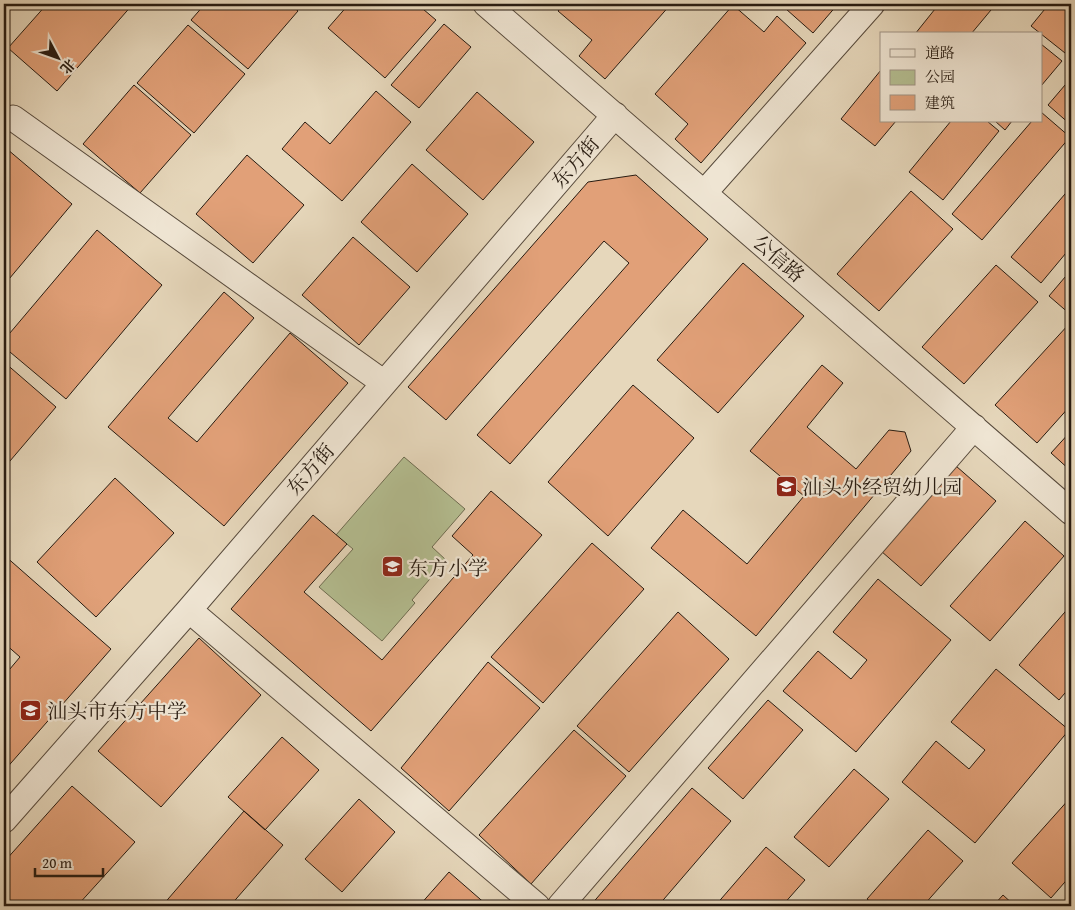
<svg xmlns="http://www.w3.org/2000/svg" width="1075" height="910" viewBox="0 0 1075 910" font-family="'Gentium Book Plus','Noto Serif SC',serif">
<style>
.green{fill:#b4be91;stroke:#6e6c51}
.building{fill:#e1a078;stroke:#271b11}
.lines{fill:none;stroke-linecap:round;stroke-linejoin:round}
.minor-casing{stroke:#574a3c;stroke-width:27}
.minor{stroke:#efe5d3;stroke-width:25}
.labels{text-anchor:middle;dominant-baseline:central;stroke-width:4.5;stroke-linejoin:round;paint-order:stroke}
.street-label{font-size:20px;fill:#271b11;stroke:#efe5d3}
.poi-label{font-size:20px;fill:#271b11;stroke:#efe5d3;text-anchor:start}
</style>
<rect width="100%" height="100%" fill="#e6d7bb"/>
<filter id="stains"><feTurbulence type="fractalNoise" baseFrequency=".004" numOctaves="4"/><feColorMatrix values="0 0 0 0 .2 0 0 0 0 .09 0 0 0 0 .02 0 0 0 .5 -.17"/></filter>
<radialGradient id="worn" r=".72"><stop offset=".6" stop-color="#630" stop-opacity="0"/><stop offset="1" stop-color="#630" stop-opacity=".3"/></radialGradient>
<!-- green -->
<path class="green" d="M404 457 465 509 432 547 446 560 412 600 415 603 382 641 319 587 353 549 336 535Z"/>
<!-- building -->
<path class="building" d="M47 4H133L57 91 8 48Z
M205 4H290L298 11 248 69 191 20Z
M349 4H417L436 20 385 78 328 28Z
M564 4H671L605 79 579 56 592 40 558 11Z
M791 4H838L813 33 786 9Z
M939 4H996L971 34H915Z
M1049 4H1071V46L1065 53 1031 26Z
M733 5 764 32 777 16 806 43 701 163 675 139 688 124 655 94Z
M444 24 471 47 419 108 391 85Z
M188 25 245 74 194 133 137 83Z
M1041 44 1062 61 1041 86Z
M881 70V121H896L875 146 841 119Z
M1071 78V125L1048 105Z
M134 85 191 135 140 193 83 144Z
M376 91 411 122 342 201 282 149 305 122 330 144Z
M477 92 534 142 483 200 426 150Z
M1041 112 1070 137 982 240 952 214 1032 121H1041Z
M951 121H987L999 131 943 200 909 172Z
M995 121H1012L1005 130Z
M7 149 72 204 4 285V153Z
M247 155 304 205 253 263 196 214Z
M412 164 468 214 417 272 361 222Z
M636 175 708 239 510 464 477 435 629 263 604 241 446 420 408 387 588 182Z
M1071 187V247L1041 283 1011 257Z
M911 191 953 229 879 311 837 274Z
M97 230 162 285 66 399 4 347V340Z
M353 237 410 287 359 345 302 295Z
M743 263 804 316 718 413 657 360Z
M996 265 1038 302 964 384 922 347Z
M1071 270V315L1049 296Z
M224 292 254 318 168 418 197 442 290 333 348 383 224 526 108 427Z
M1069 324 1071 326V405L1037 443 995 405Z
M4 362 56 407 4 468Z
M822 365 843 383 807 427 856 469 889 430 905 432 911 451 756 636 651 548 683 510 747 564 804 496 750 451Z
M633 385 694 438 608 536 548 482Z
M1071 431V471L1051 453Z
M956 466 996 501 921 586 881 551Z
M115 478 174 533 96 617 37 562Z
M491 491 542 535 371 731 231 609 313 515 347 544 304 592 382 660 473 555 452 536Z
M1025 521 1064 556 990 641 950 606Z
M592 543 644 589 543 703 491 657Z
M4 555 111 649 4 771V676L20 657 4 643Z
M878 579 951 640 856 752 783 691 818 651 851 679 867 660 833 632Z
M1071 605V686L1059 700 1019 665Z
M678 612 729 659 629 772 577 726Z
M199 638 261 695 161 807 98 751Z
M488 662 540 708 449 811 401 768Z
M996 669 1069 730 975 843 902 782 936 741 969 769 985 750 951 722Z
M768 700 803 730 743 799 708 768Z
M574 730 626 776 531 884 479 835Z
M282 737 319 770 265 830 228 797Z
M854 769 889 799 829 867 794 837Z
M72 786 135 842 77 906H4V862Z
M692 788 731 821 658 906H590Z
M1071 797V875L1051 898 1012 863Z
M359 799 395 832 342 892 305 859Z
M244 811 283 845 230 906H162Z
M928 830 963 861 923 906H876L867 899Z
M766 847 805 880 782 906H715Z
M449 872 488 906H419Z
M1003 895 1015 906H993Z"/>
<g class="lines">
<defs>
<path id="minor" d="M486 4 1071 512
M13 118 384 383
M704 193 872 4
M189 610 537 906
M4 820 189 610 615 115
M560 906 974 427"/>
</defs>
<!-- minor casing -->
<use href="#minor" class="minor-casing"/>
<!-- minor -->
<use href="#minor" class="minor"/>
</g>
<!-- icons -->
<defs>
<symbol id="school-square" viewBox="-11 -11 22 22"><rect x="-9" y="-9" width="18" height="18" rx="4" fill="#8f2418" stroke="#efe5d3"/><path d="M0-5L7-2L0 1L-7-2ZM-4 1L0 2.5L4 1V4Q0 6-4 4Z" fill="#fff"/></symbol>
</defs>
<g fill-rule="evenodd">
<use href="#school-square" x="774" y="474" width="25" height="25"/>
<use href="#school-square" x="380" y="554" width="25" height="25"/>
<use href="#school-square" x="18" y="698" width="25" height="25"/>
</g>
<g class="labels">
<!-- street labels -->
<g class="street-label">
<text transform="translate(575 162) rotate(-49)">东方街</text>
<text transform="translate(779 258) rotate(41)">公信路</text>
<text transform="translate(310 469) rotate(-49)">东方街</text>
</g>
<!-- poi labels -->
<g class="poi-label">
<text x="802" y="486">汕头外经贸幼儿园</text>
<text x="408" y="567">东方小学</text>
<text x="47" y="710">汕头市东方中学</text>
</g>
</g>
<!-- margin -->
<rect width="1075" height="910" fill="none" stroke="#e6d7bb" stroke-width="20"/>
<rect x="5" y="5" width="1065" height="900" fill="none" stroke="#271b11" stroke-width="2.5"/>
<rect x="10" y="10" width="1055" height="890" fill="none" stroke="#271b11"/>
<!-- legend -->
<rect x="880" y="32" width="162" height="90" fill="#efe5d3" stroke="#9f9485"/>
<rect x="890" y="49" width="25" height="8" fill="#efe5d3" stroke="#9f9485"/>
<text x="925" y="58" font-size="15" fill="#271b11">道路</text>
<rect x="890" y="70" width="25" height="15" fill="#b4be91" stroke="#9f9485"/>
<text x="925" y="82" font-size="15" fill="#271b11">公园</text>
<rect x="890" y="95" width="25" height="15" fill="#e1a078" stroke="#9f9485"/>
<text x="925" y="108" font-size="15" fill="#271b11">建筑</text>
<!-- north arrow -->
<g transform="translate(58 58) rotate(131)" stroke="#efe5d3" stroke-width="4" paint-order="stroke">
<path d="M0-4L9 19L0 12L-9 19Z" fill="#271b11"/>
<text y="-8" font-size="14" font-weight="bold" text-anchor="middle" fill="#271b11">北</text>
</g>
<!-- scale -->
<path d="M35 868v8h68v-8" fill="none" stroke="#271b11" stroke-width="2.5"/>
<text x="42" y="868" font-size="15" fill="#271b11" stroke="#efe5d3" stroke-width="4" paint-order="stroke">20 m</text>
<rect width="100%" height="100%" filter="url(#stains)"/>
<rect width="100%" height="100%" fill="url(#worn)"/>
</svg>
